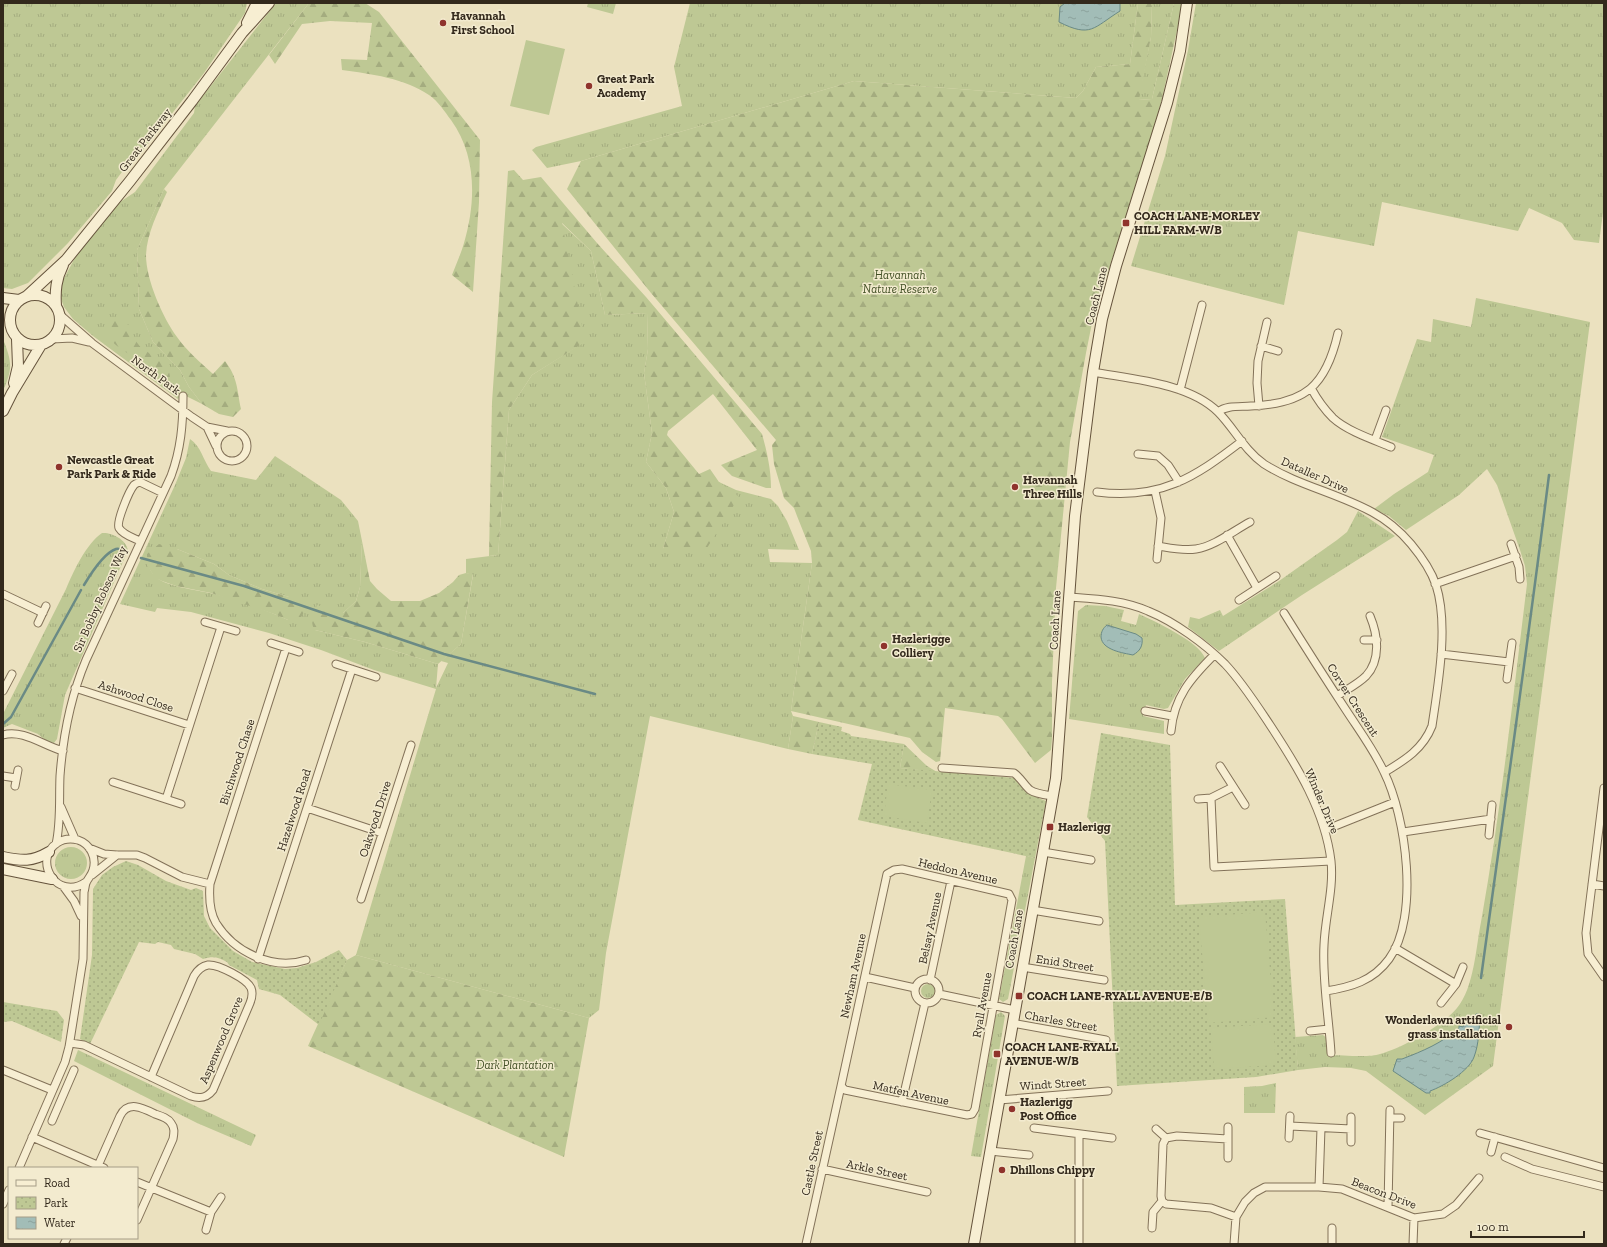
<svg xmlns="http://www.w3.org/2000/svg" width="1607" height="1247" viewBox="0 0 1607 1247" font-family="'Zilla Slab',serif">
<style>
.grass{fill:url(#grass-tufts);fill-rule:evenodd}
.forest{fill:url(#forest-firs)}
.park{fill:url(#park-dots)}
.pitch{fill:#bec894}
.water{fill:url(#water-ripples);stroke:#6a8a85}
.lines{fill:none;stroke-linecap:round;stroke-linejoin:round}
.stream{stroke:#6a8a85;stroke-width:2.5}
.street-casing{stroke:#837259;stroke-width:9}
.secondary-casing{stroke:#65533c;stroke-width:12}
.street{stroke:#f7eed2;stroke-width:7}
.secondary{stroke:#f7eed2;stroke-width:10}
.poi-dot{fill:#8f332c;stroke:#f3ebcf;stroke-width:1.5}
.labels{text-anchor:middle;dominant-baseline:central;stroke-width:3;stroke-linejoin:round;paint-order:stroke}
.poi-label{font-size:12px;font-weight:bold;fill:#33291c;stroke:#f3ebcf;text-anchor:start}
.street-label{font-size:12px;fill:#33291c;stroke:#f3ebcf}
.park-label{font-size:12px;font-style:italic;fill:#414f24;stroke:#f3ebcf}
</style>
<defs>
<pattern id="grass-tufts" width="24" height="20" patternUnits="userSpaceOnUse"><rect width="24" height="20" fill="#bec894"/><path d="M3 7l-1-3M5 7V3M7 7l1-3M15 17l-1-3M17 17v-4M19 17l1-3" fill="none" stroke="#a4ac7f"/></pattern>
<pattern id="forest-firs" width="22" height="20" patternUnits="userSpaceOnUse"><rect width="22" height="20" fill="#bec894"/><path d="M5 1l3.5 6h-7zM16 11l3.5 6h-7z" fill="#a4ac7f"/></pattern>
<pattern id="park-dots" width="8" height="8" patternUnits="userSpaceOnUse"><rect width="8" height="8" fill="#bec894"/><path d="M2 2h.1M6 6h.1" fill="none" stroke="#a4ac7f" stroke-width="1.8" stroke-linecap="round"/></pattern>
<pattern id="water-ripples" width="26" height="14" patternUnits="userSpaceOnUse"><rect width="26" height="14" fill="#a2bdb7"/><path d="M2 4q2-2 4 0t4 0M15 11q2-2 4 0t4 0" fill="none" stroke="#8ca29d"/></pattern>
</defs>
<rect width="100%" height="100%" fill="#ebe1bf"/>
<!-- grass -->
<path class="grass" d="M3 3H247L245 13 204 73 144 149 133 157 116 180 112 191 68 243 28 283 12 289 3 288Z
M276 3H309L164 189 137 250 139 309 153 342 180 370 189 387 202 404 182 394 178 399 93 336 73 319 64 307 60 296 62 282 77 254 120 202 135 192 194 113 195 106Z
M588 3H616L613 14 587 7Z
M690 3H1138L1130 64 1096 67 1083 91 1076 98 854 81 581 161 547 168 532 150 536 147 682 106 674 67Z
M1152 3H1174L1152 99 1138 100 1151 37Z
M1196 3H1604V205L1599 243 1574 240 1562 223 1529 208 1518 231 1382 202 1374 246 1298 231 1284 305 1131 266 1165 156 1188 50Z
M561 223 591 251 605 315 647 313 648 349 644 373 652 433 646 462 666 488 674 512 663 549 719 482 736 490 771 499 778 506 787 521 799 550 768 549 770 562 812 563 791 711 793 716 788 749 650 716 606 953 599 1010 589 1018 356 955 436 689 374 670 321 650 269 633 191 612 157 608 155 612 120 604 175 485 186 458 190 439C201 446 203 460 211 471L256 480 275 456 341 500 358 521 362 541 360 587 356 601 343 613 315 630 365 642 438 664 436 688 448 663 441 661 461 644 473 575 466 573V559L498 555 509 410 532 375 584 342ZM177 549 214 564 229 575 262 589 289 597 288 620C263 609 236 599 210 593 197 590 163 586 155 576 149 570 147 563 147 554Z
M1476 298 1590 322 1493 1066 1425 1115 1366 1071 1351 1068 1325 1067 1298 1070 1295 1037 1323 1035 1328 1039 1329 1055C1342 1055 1369 1058 1380 1054 1402 1048 1442 1026 1457 1008 1474 988 1476 947 1481 922 1501 810 1513 697 1527 584L1525 566 1520 550 1497 485 1487 469 1459 495 1406 530 1389 516 1374 509 1394 494 1428 472 1434 455 1382 437 1417 339 1431 342 1433 319 1471 327Z
M3 339C12 362 13 368 3 391Z
M1358 511 1395 536 1302 595 1219 651 1188 627 1190 617 1199 619 1220 610 1223 616 1279 581 1337 540 1347 532Z
M102 533C111 532 126 539 128 550L65 695 57 739 54 743 46 741 38 734 12 724 3 728V714L66 589C73 572 86 544 102 533Z
M1086 605 1105 606 1124 610 1121 621 1136 625 1139 614C1156 622 1198 641 1205 658L1185 679 1168 708 1164 709 1146 705 1143 716 1164 721V734L1069 719 1078 611Z
M55 863a16 16 0 1 1 32 0a16 16 0 1 1-32 0Z
M1026 856 1035 858 1008 999 1003 1002 999 999Z
M921 991a7 7 0 1 1 14 0a7 7 0 1 1-14 0Z
M1001 1012 1005 1016 981 1157 971 1156 996 1015Z
M78 1050 256 1135 251 1146 197 1123 74 1061Z
M1276 1083 1275 1113H1244V1087L1262 1086Z"/>
<!-- forest -->
<path class="forest" d="M309 3H365L379 12 480 140 479 202 473 292 452 275C456 264 461 254 464 243 476 202 477 156 451 120 445 112 438 101 429 95 404 78 371 74 342 70L341 59 367 60 372 23 330 21 302 24 275 64 269 55Z
M1138 3H1152L1151 37 1139 100 1152 99 1174 3H1183L1162 99 1145 158 1093 318 1086 353 1070 442 1056 588 1052 682V738L1051 750 1035 763 1002 719 998 716 945 708 940 761 936 762 922 752 910 738 791 711 812 563 811 551 797 516 794 508 784 498 774 464 772 445 776 440 651 293 567 189 581 161 854 81 1076 98 1083 91 1096 67 1130 64Z
M514 170 523 180 541 177 597 243 646 297 762 434C767 452 771 469 771 488H766L732 476 721 465 757 450 713 394 668 431 667 435 699 474 710 469 719 482 739 497 707 548 663 549 674 512 666 488 646 462 652 433 644 373 648 349 647 313 605 315 591 251 562 223 585 342 532 375 509 410 498 555 489 556 492 402 508 171Z
M164 189 167 192C158 212 147 233 146 255 146 280 163 318 177 337 187 351 201 363 213 374L225 361C238 378 237 390 241 409L233 417 219 414 202 404 189 387 180 370 153 342 139 309 137 250Z
M119 317 125 319C129 327 133 337 138 344 145 353 180 368 167 383 154 381 148 368 138 360 129 353 102 341 107 326 109 320 113 318 119 317Z
M362 541 370 581 377 589 391 601H420L439 593 453 582 459 575 466 573 473 574 461 644 438 664 365 642 315 630C309 622 314 614 317 605L343 613 356 601 360 587Z
M159 544 177 549 214 564 229 575 262 589 303 601 304 612 300 619 288 620 274 614 211 593 176 586 162 581 155 578 147 565V554Z
M793 716 819 722 812 754 788 749Z
M904 744 927 766 937 772 900 768Z
M356 955 589 1018 564 1157 308 1046 347 960Z"/>
<!-- park -->
<path class="park" d="M819 722 842 727 841 731 850 734 851 736 904 744 900 768 1015 778C1028 788 1028 795 1046 801L1035 858 858 820 872 764 812 754Z
M1101 733 1170 745 1175 905 1285 899 1298 1070 1256 1077 1117 1086 1105 841 1087 817Z
M126 861 138 865 166 881 191 890 196 888 203 891 204 916 210 928 233 951 252 962 285 969 297 968 316 962 339 950 347 960 319 1025 280 995 259 989 257 980 229 965 227 962C218 957 213 956 203 959L195 954 174 949 171 945 158 942 155 944 139 942 90 1044 80 1039 92 955 93 889 102 875 113 867Z
M3 1002 57 1011 64 1020 61 1042 12 1021 3 1022Z"/>
<!-- pitch -->
<path class="pitch" d="M526 40 565 49 549 115 510 106Z
M888 784 932 790 927 823 884 816Z
M1265 912 1274 1017 1208 1023 1199 917Z
M1273 1024 1276 1065 1214 1069 1211 1028Z"/>
<!-- water -->
<path class="water" d="M1065 3H1120V11C1093 28 1091 38 1059 22L1060 7Z
M1107 625 1136 634 1142 638C1143 646 1140 651 1133 655 1123 653 1102 650 1101 637 1101 632 1103 628 1107 625Z
M1476 1014H1479L1480 1016C1479 1029 1479 1044 1474 1057 1469 1071 1444 1086 1430 1091V1093H1426L1393 1071 1397 1059H1402C1423 1051 1442 1043 1459 1028V1026L1463 1027 1465 1020H1468V1022Z"/>
<g class="lines">
<!-- stream -->
<path class="stream" d="M141 558 244 586 444 654 595 694
M84 585C90 575 104 553 116 549 119 548 123 550 126 551
M3 724 11 717 81 590
M1481 978C1504 810 1528 643 1549 475"/>
<defs>
<path id="street" d="M59 314 92 343 192 417 207 427 227 431
M52 339 72 338 89 342
M1261 346 1278 351
M1093 372C1131 379 1189 383 1218 412 1234 428 1245 451 1264 464 1297 485 1337 493 1372 512 1387 520 1400 531 1411 544 1421 556 1431 570 1436 585 1449 625 1438 685 1432 726 1423 749 1405 760 1385 772
M1311 388C1317 399 1324 409 1333 418 1347 431 1374 440 1391 447
M1180 390 1202 305
M1259 406 1257 383 1258 361 1267 322
M1218 412C1227 405 1240 407 1251 406 1305 404 1326 386 1338 333
M207 427 216 446
M217 446a15 15 0 1 1 30 0a15 15 0 1 1-30 0Z
M1375 440 1386 410
M1138 454 1158 456 1168 465 1179 482
M1155 491 1161 518 1157 559
M1097 492C1160 500 1194 478 1242 441
M1227 535 1257 588
M140 541C134 538 123 535 119 528 116 522 129 491 134 485 136 483 137 483 140 482L163 493
M1511 544 1519 567 1520 579
M1158 546C1170 548 1183 551 1196 549 1215 546 1233 531 1250 522
M1435 584 1516 556
M3 594 43 613
M1069 597C1096 599 1123 600 1148 611 1175 622 1205 644 1225 664 1242 682 1256 704 1270 725 1297 766 1325 811 1331 861 1334 889 1325 917 1324 945 1322 980 1329 1018 1331 1053
M1239 600 1276 576
M1284 613C1304 645 1325 678 1346 710 1359 730 1374 750 1384 772 1406 816 1420 917 1389 959 1373 981 1351 987 1326 991
M205 622 236 631
M38 623 46 606
M1364 640H1377
M271 643 299 652
M286 648 210 884C209 897 209 911 216 923 234 952 273 971 306 960
M1441 654 1509 662
M336 664 376 677
M1507 679 1512 643
M75 688 189 725
M3 691 12 674
M1337 696C1346 690 1358 684 1366 676 1381 660 1378 635 1370 616
M1145 711 1172 716
M1171 731C1174 697 1191 678 1214 655
M3 735C23 729 44 746 63 751
M1220 766 1245 805
M942 768 1014 773C1021 778 1024 785 1030 790 1036 794 1046 795 1053 796
M3 776 16 778
M113 782 181 804
M15 786 18 770
M1604 788 1586 933 1588 954 1604 977
M1211 798 1214 867 1331 861
M166 799 221 627
M1198 799 1211 798 1233 787
M61 807 75 839
M307 808 382 833
M1325 830 1395 802
M1403 832 1491 819
M1489 835 1492 805
M56 844C61 822 59 799 60 776 63 736 70 698 86 660L171 476C181 449 183 424 183 396
M89 848 104 854 117 855H137L145 858 182 877 210 884
M1043 852 1091 860
M902 869 1009 894 1012 900 975 1109 972 1114 967 1115 845 1090 841 1086 887 874 894 870Z
M92 875 117 855
M1592 884 1604 886
M63 886 74 901 81 916
M361 899 411 745
M1032 910 1099 921
M1395 948 1456 984
M258 959 352 669
M1022 967 1104 980
M865 977 915 988
M915 991a12 12 0 1 1 24 0a12 12 0 1 1-24 0Z
M930 980 951 881
M939 994 1015 1010
M1441 1003 1456 984 1463 967
M1012 1023 1106 1040
M1310 1031 1329 1029
M70 1043 84 1045 191 1096C200 1099 207 1098 213 1090L250 1003C252 998 253 993 251 988 247 979 218 964 208 965 202 966 197 971 194 976L151 1077
M3 1070 52 1090
M999 1100 1108 1091
M902 1102 925 1003
M1390 1118H1401
M52 1121 74 1070
M1290 1126 1351 1129
M1034 1128 1112 1138
M1156 1129 1166 1138
M1480 1133 1604 1168
M32 1137 104 1168
M1289 1138 1290 1116
M1228 1139 1177 1136 1166 1138 1163 1144 1161 1196 1162 1201 1166 1204 1211 1208 1236 1217
M1351 1142V1117
M990 1151 1029 1155
M1491 1152 1495 1137
M1505 1157 1532 1169 1604 1187
M1228 1158V1127
M19 1168 65 1062 69 1047 83 959 84 892C85 889 85 886 86 883 88 878 92 875 93 870 97 857 90 844 78 840 70 838 63 839 57 843 32 860 57 902 86 882
M97 1168 120 1116C128 1100 143 1108 155 1114 161 1116 168 1118 171 1123 175 1128 174 1133 173 1139L137 1220
M822 1169 927 1192
M137 1182 211 1212
M1319 1187 1321 1128
M3 1204 9 1190
M1388 1207 1390 1110
M1152 1228 1153 1212 1162 1201
M206 1230 211 1212 221 1197
M64 1244 67 1238
M806 1244 841 1086
M1079 1244V1134
M1234 1244 1236 1217 1245 1202 1254 1193 1265 1187H1319L1342 1189 1414 1218 1443 1214 1456 1205 1479 1178
M1332 1244V1228
M1413 1244 1414 1218"/>
<path id="secondary" d="M247 23 257 3
M10 320a25 25 0 1 1 50 0a25 25 0 1 1-50 0Z
M27 296 66 260 130 181 192 101 242 33 269 3
M3 298 19 300
M56 306C55 291 56 279 63 265
M14 383 18 366 17 339
M3 411 12 393 41 345
M3 857C22 861 32 862 49 852
M3 869 52 879
M974 1244 1056 778 1075 516 1093 372 1102 319 1116 266 1167 103 1180 51 1187 3"/>
</defs>
<!-- street casing -->
<use href="#street" class="street-casing"/>
<!-- secondary casing -->
<use href="#secondary" class="secondary-casing"/>
<!-- street -->
<use href="#street" class="street"/>
<!-- secondary -->
<use href="#secondary" class="secondary"/>
</g>
<!-- markers -->
<g class="poi-dot">
<circle cx="443" cy="23" r="4"/>
<circle cx="589" cy="86" r="4"/>
<rect x="1122" y="219" width="8" height="8" rx="2"/>
<circle cx="59" cy="467" r="4"/>
<circle cx="1015" cy="487" r="4"/>
<circle cx="884" cy="646" r="4"/>
<rect x="1046" y="823" width="8" height="8" rx="2"/>
<rect x="1015" y="992" width="8" height="8" rx="2"/>
<circle cx="1509" cy="1027" r="4"/>
<rect x="993" y="1050" width="8" height="8" rx="2"/>
<circle cx="1012" cy="1109" r="4"/>
<circle cx="1002" cy="1170" r="4"/>
</g>
<g class="labels">
<!-- poi labels -->
<g class="poi-label">
<text x="451" y="16">Havannah<tspan x="451" dy="14">First School</tspan></text>
<text x="597" y="79">Great Park<tspan x="597" dy="14">Academy</tspan></text>
<text x="1134" y="216">COACH LANE-MORLEY<tspan x="1134" dy="14">HILL FARM-W/B</tspan></text>
<text x="67" y="460">Newcastle Great<tspan x="67" dy="14">Park Park &amp; Ride</tspan></text>
<text x="1023" y="480">Havannah<tspan x="1023" dy="14">Three Hills</tspan></text>
<text x="892" y="639">Hazlerigge<tspan x="892" dy="14">Colliery</tspan></text>
<text x="1058" y="827">Hazlerigg</text>
<text x="1027" y="996">COACH LANE-RYALL AVENUE-E/B</text>
<text x="1501" y="1020" text-anchor="end">Wonderlawn artificial<tspan x="1501" dy="14">grass installation</tspan></text>
<text x="1005" y="1047">COACH LANE-RYALL<tspan x="1005" dy="14">AVENUE-W/B</tspan></text>
<text x="1020" y="1102">Hazlerigg<tspan x="1020" dy="14">Post Office</tspan></text>
<text x="1010" y="1170">Dhillons Chippy</text>
</g>
<!-- street labels -->
<g class="street-label">
<text transform="translate(145 140) rotate(-52)">Great Parkway</text>
<text transform="translate(1096 296) rotate(-76)">Coach Lane</text>
<text transform="translate(156 375) rotate(36)">North Park</text>
<text transform="translate(1315 475) rotate(24)">Dataller Drive</text>
<text transform="translate(100 599) rotate(-66)">Sir Bobby Robson Way</text>
<text transform="translate(1055 620) rotate(-87)">Coach Lane</text>
<text transform="translate(136 696) rotate(18)">Ashwood Close</text>
<text transform="translate(1353 700) rotate(57)">Corver Crescent</text>
<text transform="translate(237 762) rotate(-72)">Birchwood Chase</text>
<text transform="translate(1322 801) rotate(67)">Winder Drive</text>
<text transform="translate(294 810) rotate(-72)">Hazelwood Road</text>
<text transform="translate(375 819) rotate(-72)">Oakwood Drive</text>
<text transform="translate(958 871) rotate(13)">Heddon Avenue</text>
<text transform="translate(930 928) rotate(-78)">Belsay Avenue</text>
<text transform="translate(1014 939) rotate(-80)">Coach Lane</text>
<text transform="translate(1065 963) rotate(9)">Enid Street</text>
<text transform="translate(853 976) rotate(-78)">Newham Avenue</text>
<text transform="translate(982 1005) rotate(-80)">Ryall Avenue</text>
<text transform="translate(1061 1021) rotate(10)">Charles Street</text>
<text transform="translate(221 1040) rotate(-67)">Aspenwood Grove</text>
<text transform="translate(1053 1084) rotate(-4)">Windt Street</text>
<text transform="translate(911 1093) rotate(12)">Matfen Avenue</text>
<text transform="translate(812 1163) rotate(-78)">Castle Street</text>
<text transform="translate(877 1170) rotate(12)">Arkle Street</text>
<text transform="translate(1384 1193) rotate(21)">Beacon Drive</text>
</g>
<!-- park labels -->
<g class="park-label">
<text x="900" y="275">Havannah<tspan x="900" dy="14">Nature Reserve</tspan></text>
<text x="515" y="1065">Dark Plantation</text>
</g>
</g>
<!-- border -->
<rect width="1607" height="1247" fill="none" stroke="#33291c" stroke-width="8"/>
<!-- legend -->
<rect x="8" y="1167" width="130" height="72" fill="#f3ebcf" stroke="#a69d87"/>
<rect x="16" y="1180" width="20" height="6" fill="#f7eed2" stroke="#a69d87"/>
<text x="44" y="1187" font-size="12" fill="#33291c">Road</text>
<rect x="16" y="1197" width="20" height="12" fill="url(#park-dots)" stroke="#a69d87"/>
<text x="44" y="1207" font-size="12" fill="#33291c">Park</text>
<rect x="16" y="1217" width="20" height="12" fill="url(#water-ripples)" stroke="#a69d87"/>
<text x="44" y="1227" font-size="12" fill="#33291c">Water</text>
<!-- scale -->
<path d="M1471 1231v6h113v-6" fill="none" stroke="#33291c" stroke-width="2"/>
<text x="1477" y="1231" font-size="12" fill="#33291c" stroke="#f3ebcf" stroke-width="3" paint-order="stroke">100 m</text>
</svg>
